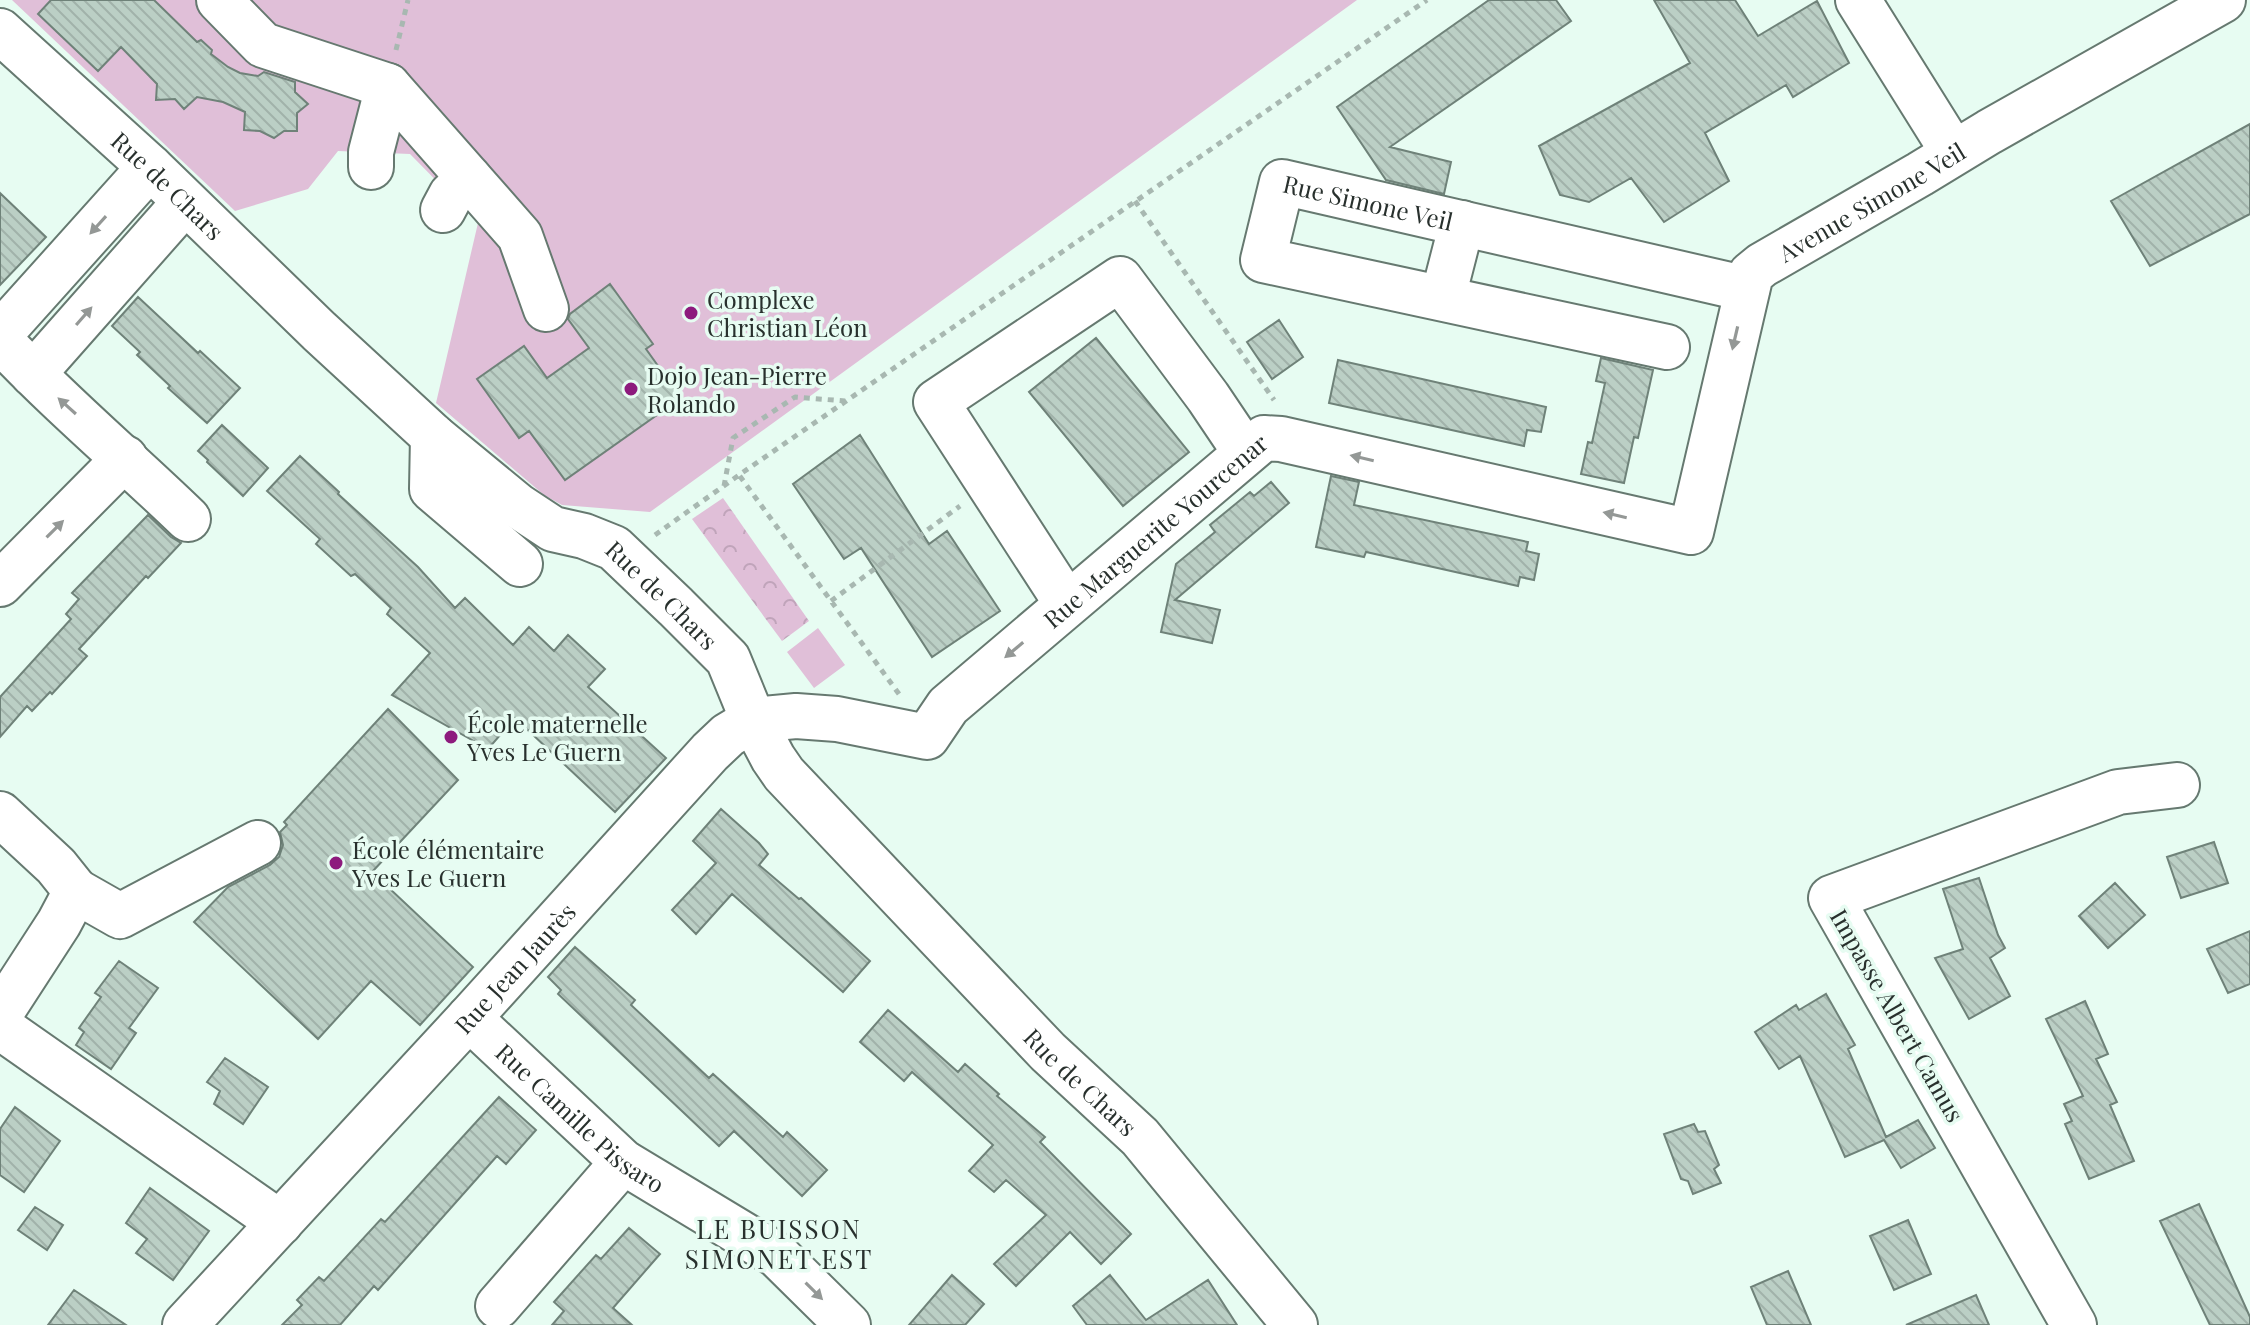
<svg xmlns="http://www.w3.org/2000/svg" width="2250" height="1325" viewBox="0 0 2250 1325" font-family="'Playfair Display',serif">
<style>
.grass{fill:#e0bfd8}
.park{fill:url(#park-crowns)}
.building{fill:url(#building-back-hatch);stroke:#6f8279;stroke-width:2}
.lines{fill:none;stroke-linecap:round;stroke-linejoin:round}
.minor-casing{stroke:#667970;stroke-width:48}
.path{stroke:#a8b8b1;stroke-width:5;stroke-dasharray:6 6;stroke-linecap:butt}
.minor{stroke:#fff;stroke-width:44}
.oneway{fill:#949896}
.poi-dot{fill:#8d1b7d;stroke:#e7fcf2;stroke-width:3}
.labels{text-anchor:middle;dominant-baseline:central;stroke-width:7;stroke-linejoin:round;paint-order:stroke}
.street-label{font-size:24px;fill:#28302d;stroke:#e7fcf2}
.poi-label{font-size:24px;fill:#28302d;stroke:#e7fcf2;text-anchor:start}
.neighbourhood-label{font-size:26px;letter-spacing:2px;fill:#28302d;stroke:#e7fcf2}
</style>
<defs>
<pattern id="park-crowns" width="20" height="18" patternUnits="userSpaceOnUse" patternTransform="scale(2)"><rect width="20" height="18" fill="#e0bfd8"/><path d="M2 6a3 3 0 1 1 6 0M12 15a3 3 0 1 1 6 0" fill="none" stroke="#c0a4ba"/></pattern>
<pattern id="building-back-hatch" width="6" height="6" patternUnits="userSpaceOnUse" patternTransform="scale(2)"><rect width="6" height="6" fill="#bbcfc5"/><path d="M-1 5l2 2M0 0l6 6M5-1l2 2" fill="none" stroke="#a1b2aa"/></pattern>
</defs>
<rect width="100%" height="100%" fill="#e7fcf2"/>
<!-- grass -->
<path class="grass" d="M12 0H1357L650 512 562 505 544 495 436 403 478 223 410 154 338 151 308 189 235 211Z
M818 628 845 665 814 688 787 652Z"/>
<!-- park -->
<path class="park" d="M723 498 809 621 782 641 692 519Z"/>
<!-- building -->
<path class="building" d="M51 0H154L197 42 201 40 212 50 211 54 228 67 240 73 258 76 264 72 295 82V92L308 104 297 113V131H284L274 138 260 131 244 130 245 112 223 102 197 97 184 109 175 99 156 100 157 84 121 47 98 71 38 14Z
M1489 0H1556L1571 21 1390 147 1451 162 1444 194 1386 180 1337 107Z
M1654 0H1735L1758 36 1817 1 1849 63 1793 97 1786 85 1705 133 1729 181 1664 222 1631 178 1589 202 1560 195 1539 146 1690 63Z
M2250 124V214L2150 266 2111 201Z
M0 193 46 237 0 285Z
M610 284 653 344 646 349 681 398 565 480 529 431 519 438 477 379 524 346 547 378 589 348 568 319 570 314Z
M138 297 198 353 200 351 240 388 207 423 168 388 170 386 137 355 140 352 112 326Z
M1279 320 1303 357 1272 379 1247 342Z
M1096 338 1189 452 1123 506 1029 392Z
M1601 358 1653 370 1638 438 1634 437 1624 483 1581 474 1588 442 1592 443 1605 383 1596 381Z
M1338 360 1546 407 1541 432 1527 430 1524 446 1329 403Z
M222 425 268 468 243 496 207 462 208 460 198 451Z
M860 435 929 544 947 531 1000 611 932 657 861 548 844 559 793 484Z
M300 456 339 492 338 494 418 567 455 608 465 598 513 645 529 627 554 651 568 635 605 669 588 687 666 758 615 812 515 718 488 749 392 695 430 653 387 614 391 608 355 574 351 576 316 544 320 539 267 491Z
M1331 476 1359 482 1354 505 1528 542 1526 551 1539 554 1534 580 1520 577 1518 586 1366 552 1364 557 1316 547Z
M1271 482 1289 503 1175 600 1220 610 1212 643 1161 632 1176 564 1215 532 1210 525 1250 492 1254 496Z
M148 515 171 537 181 543 148 578 146 576 79 649 87 656 52 694 50 692 32 711 27 706 0 737V697L71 619 66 614 79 599 72 593Z
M388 709 458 780 372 872 473 967 420 1025 371 981 318 1039 194 922 228 887 270 865 279 857 283 845 280 832 287 825 284 822Z
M721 809 759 843 768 854 759 865 799 899 801 898 870 961 843 992 732 894 696 934 672 910 716 863 693 841Z
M2214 842 2228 883 2181 898 2167 857Z
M1979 878 1998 935 2005 948 1990 958 2010 996 1969 1019 1935 958 1963 949 1943 889Z
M2115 883 2145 915 2108 948 2079 916Z
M2250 931V984L2228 993 2207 949Z
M575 947 635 1000 631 1005 709 1078 713 1074 783 1137 787 1132 827 1170 802 1196 734 1131 719 1146 558 994 561 990 548 977Z
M119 961 158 988 129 1028 136 1033 111 1069 76 1045 84 1032 79 1028 101 997 95 993Z
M1826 994 1855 1045 1848 1049 1886 1137 1918 1120 1935 1148 1901 1168 1884 1140 1845 1157 1800 1056 1779 1069 1755 1032 1796 1005 1799 1010Z
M2085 1001 2108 1054 2096 1059 2117 1102 2110 1105 2134 1161 2089 1179 2065 1124 2072 1121 2064 1104 2083 1096 2046 1019Z
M888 1010 958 1072 965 1064 999 1094 997 1096 1045 1137 1040 1142 1131 1234 1101 1264 1070 1232 1016 1286 994 1264 1046 1215 1006 1180 994 1192 969 1171 993 1145 912 1072 904 1081 860 1042Z
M225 1058 268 1087 243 1124 214 1104 220 1091 207 1082Z
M499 1097 536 1130 506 1164 497 1156 378 1290 374 1286 340 1325H282L302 1305 297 1300 319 1277 324 1281 381 1219 385 1222Z
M15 1107 60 1141 24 1192 0 1175V1129Z
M1694 1124 1698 1132 1705 1131 1719 1165 1714 1169 1721 1183 1693 1194 1688 1181 1681 1179 1664 1134Z
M150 1188 209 1231 173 1280 136 1253 147 1239 126 1223Z
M2199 1204 2250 1317V1325H2210L2160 1221Z
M35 1207 63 1225 47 1250 18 1230Z
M1908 1220 1931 1274 1894 1290 1870 1236Z
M629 1228 660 1254 613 1308 632 1325H552L564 1311 554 1302 596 1255 601 1259Z
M1788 1271 1811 1325H1767L1751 1287Z
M952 1275 984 1304 965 1325H909Z
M1110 1275 1146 1320 1208 1280 1237 1325H1087L1073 1306Z
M74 1290 126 1325H48Z
M1976 1295 1989 1325H1906Z"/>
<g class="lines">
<defs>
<g id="minor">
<path d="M219 0 263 45 388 86 520 236 546 309"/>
<path d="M1858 0 1953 152"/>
<path id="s1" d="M0 31 150 167 319 331 433 436 518 506 553 529 584 536 614 548 676 607 728 659 753 720 773 758 784 774 1048 1052 1140 1137 1295 1325"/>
<path d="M371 167V152L388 86"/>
<path d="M443 210 451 195 469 178"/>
<path d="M1443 297 1462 223"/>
<path d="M0 334 150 167"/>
<path d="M0 340C59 403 126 459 188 519"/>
<path id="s2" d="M1667 347 1263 260 1282 182 1747 289"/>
<path d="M33 374 185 202"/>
<path d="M433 436 432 489 520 564"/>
<path d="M0 584 125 458"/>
<path d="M1067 604 936 402 1120 279 1208 397 1245 452"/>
<path d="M0 814 56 866 76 891 59 923 0 1014"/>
<path d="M76 891 120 916 258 843"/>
<path id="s3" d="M469 1018 623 1162 777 1255 848 1325"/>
<path d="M0 1027 280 1223"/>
<path d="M498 1306 623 1162"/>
<path id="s4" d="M185 1325 469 1018 710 752 728 735 753 720 796 716 837 719 927 737 948 706 1264 438 1281 439 1691 532 1751 274 1762 265 1920 174 1989 132 2223 0"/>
<path d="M2074 1325 1831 898 2118 792 2177 785"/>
</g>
</defs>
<!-- minor casing -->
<use href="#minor" class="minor-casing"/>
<!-- path -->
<path class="path" d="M396 50 408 0
M1135 201 1274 400
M724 486 733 438 795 397 845 401
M655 535 739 475
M831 601 960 506
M899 694 739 475 1427 0"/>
<!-- minor -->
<use href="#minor" class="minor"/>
</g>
<!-- one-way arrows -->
<defs><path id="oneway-solid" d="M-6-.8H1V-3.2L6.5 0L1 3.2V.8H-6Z" transform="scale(2)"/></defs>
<g class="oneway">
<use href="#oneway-solid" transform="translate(98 225) rotate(132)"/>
<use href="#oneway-solid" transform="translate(84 316) rotate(-49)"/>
<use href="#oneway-solid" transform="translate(1735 338) rotate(103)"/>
<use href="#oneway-solid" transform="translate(67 406) rotate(-138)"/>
<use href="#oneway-solid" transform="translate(1362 458) rotate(-167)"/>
<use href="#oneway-solid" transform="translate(1615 515) rotate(-167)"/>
<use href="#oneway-solid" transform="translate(55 529) rotate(-45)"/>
<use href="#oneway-solid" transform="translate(1014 650) rotate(140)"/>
<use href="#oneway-solid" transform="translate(814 1291) rotate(45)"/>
</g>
<!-- markers -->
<g class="poi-dot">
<circle cx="691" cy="313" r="8"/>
<circle cx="631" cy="389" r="8"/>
<circle cx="451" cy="737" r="8"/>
<circle cx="336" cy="863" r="8"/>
</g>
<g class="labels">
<!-- street labels -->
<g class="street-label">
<text stroke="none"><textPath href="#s1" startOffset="228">Rue de Chars</textPath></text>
<text stroke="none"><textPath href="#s4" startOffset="2302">Avenue Simone Veil</textPath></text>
<text stroke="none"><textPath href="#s2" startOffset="582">Rue Simone Veil</textPath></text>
<text stroke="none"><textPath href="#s4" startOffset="1316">Rue Marguerite Yourcenar</textPath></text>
<text stroke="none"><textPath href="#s1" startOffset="876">Rue de Chars</textPath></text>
<text stroke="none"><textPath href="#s4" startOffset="486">Rue Jean Jaurès</textPath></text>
<text transform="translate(1898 1015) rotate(60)">Impasse Albert Camus</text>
<text stroke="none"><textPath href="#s1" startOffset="1524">Rue de Chars</textPath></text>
<text stroke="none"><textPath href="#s3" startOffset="150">Rue Camille Pissaro</textPath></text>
</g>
<!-- poi labels -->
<g class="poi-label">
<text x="707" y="299">Complexe<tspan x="707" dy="28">Christian Léon</tspan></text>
<text x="647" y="375">Dojo Jean-Pierre<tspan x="647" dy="28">Rolando</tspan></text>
<text x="467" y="723">École maternelle<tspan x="467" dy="28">Yves Le Guern</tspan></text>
<text x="352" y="849">École élémentaire<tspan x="352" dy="28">Yves Le Guern</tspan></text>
</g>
<!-- neighbourhood labels -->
<g class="neighbourhood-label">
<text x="779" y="1228">LE BUISSON<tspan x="779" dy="30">SIMONET EST</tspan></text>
</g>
</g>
</svg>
